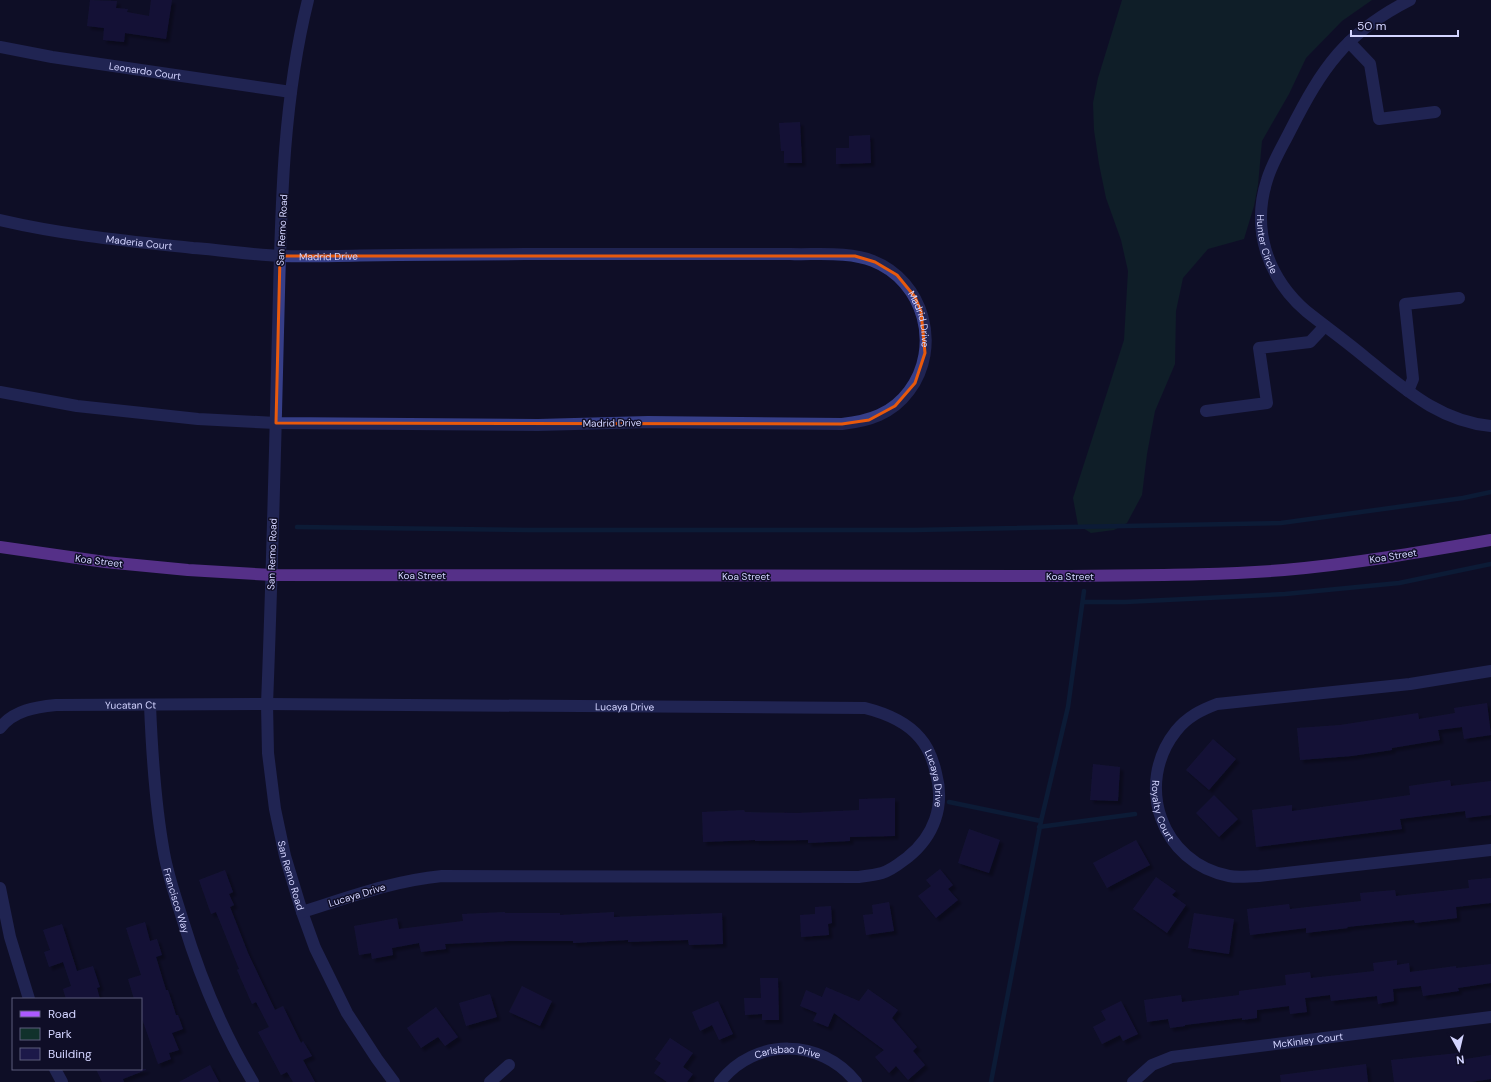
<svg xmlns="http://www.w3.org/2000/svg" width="1491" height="1082" viewBox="0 0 1491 1082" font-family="'DM Sans',sans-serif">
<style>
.green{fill:#10312b}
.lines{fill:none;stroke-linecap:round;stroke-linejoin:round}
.stream{stroke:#092a4a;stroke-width:4.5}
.building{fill:#1c1949;filter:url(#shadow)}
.minor{stroke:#363e88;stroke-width:12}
.major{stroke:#ab5aff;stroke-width:12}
.marked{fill:none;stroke:#e8590c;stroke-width:3;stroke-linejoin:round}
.labels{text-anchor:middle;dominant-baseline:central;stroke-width:3;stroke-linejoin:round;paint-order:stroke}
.street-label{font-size:10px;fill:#d3d4ff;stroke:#0f0e27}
</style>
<defs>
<filter id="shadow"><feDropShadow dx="3.5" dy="3.5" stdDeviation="1" flood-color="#0009"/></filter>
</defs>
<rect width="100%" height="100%" fill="#0f0e27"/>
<!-- green -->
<path class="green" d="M1122 0H1372L1342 21 1306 58 1289 94 1262 141 1258 185 1254 206 1244 239 1208 249 1183 278 1176 311 1175 364 1155 411 1147 454 1142 495 1127 523 1114 530 1091 533 1078 525 1073 498 1124 340 1128 271 1121 240 1106 198 1099 164 1094 130 1093 103 1098 78Z"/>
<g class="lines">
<!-- stream -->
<path class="stream" d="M297 527 529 530H914L1281 523 1463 498 1491 492
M1084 602H1125L1285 594 1399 583 1491 564
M949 802 1041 821
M1039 827 1135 814
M991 1082 1041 821 1068 707 1084 591"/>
</g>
<!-- building -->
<path class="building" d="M90 0 117 1 116 8 128 9 127 12 149 16 151 0H172L166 39 125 33 124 42 103 40 104 28 87 26Z
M800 122 802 163H784V151H781L779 123Z
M870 135 871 163 836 164V148H849V136Z
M1487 703 1491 735 1464 739 1462 727 1438 730 1440 740 1392 748V750L1352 756 1300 760 1297 728 1340 725 1418 713 1419 719 1455 713 1454 708Z
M1213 739 1236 759 1209 790 1186 770Z
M1093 764 1120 767 1118 801 1090 800Z
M1450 780 1451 786 1491 781V815L1466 818 1465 811 1400 819 1402 829 1256 847 1252 810 1292 805V811L1410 795 1409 786Z
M1214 795 1238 819 1219 837 1196 813Z
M895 798V836L850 837V841L808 843V840L755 841V840L703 842 702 812 744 810 745 812 797 813 859 810V799Z
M969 829 1000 840 989 873 958 863Z
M1136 840 1150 865 1107 888 1093 863Z
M940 869 953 885 948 889 958 900 936 918 918 896 931 886 926 880Z
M225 870 233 892 229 894 234 905 230 907 248 953 275 1010 283 1006 301 1043 303 1041 312 1056 303 1060 315 1082H293L287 1072 281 1075 258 1032 269 1027 256 1002 252 1004 237 970 239 969 216 912 211 914 199 880Z
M1156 877 1176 891 1172 895 1186 905 1167 933 1133 909Z
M1491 878V903L1456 907 1457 918 1415 923 1414 920 1347 927 1348 928 1306 933V928L1250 935 1247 909 1289 904 1290 909 1361 901 1360 893 1395 890 1396 896 1469 888 1468 880Z
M889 902 894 931 866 935 863 915 873 914 872 905Z
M831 906 832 923 828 924 829 935 801 937 800 915 815 914V907Z
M505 912V913H560V915L614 912V917L722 913 723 944 689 945 688 940 628 942V940L573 943V941H509L445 944 446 949 421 952 419 943 392 948 393 955 372 959 371 953 359 955 354 926 397 918 399 929 463 921 462 914Z
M1194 913 1234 919 1229 954 1188 948Z
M145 922 150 941 157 939 162 955 156 957 166 990H168L176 1015H178L183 1029 172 1033 179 1050 169 1053 171 1059 158 1064 141 1016V999H134L128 979 141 975 126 928Z
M62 924 77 971 93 966 100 987 97 988 100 999H66L63 989 71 986 63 962 49 967 44 952 50 950 43 930Z
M1397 960V965L1409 963 1410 972 1456 966V968L1491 964V983L1458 988 1459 991 1423 996 1421 986 1393 989 1394 1001 1378 1004 1377 996 1331 1001 1330 995 1305 998 1307 1012 1290 1014 1289 1006 1257 1010V1018L1242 1020V1018L1185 1025V1026L1170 1028 1168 1019 1147 1022 1144 1000 1181 995 1182 1002 1239 995V991L1286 985 1285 975 1310 972 1311 978 1374 971 1373 963Z
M760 978H778L779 1020H762V1014L745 1015 744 998H761Z
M522 986 552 1001 540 1026 509 1012Z
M826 987 859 1001 868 989 898 1010 892 1018 917 1047 913 1051 925 1065 908 1080 896 1066 889 1073 875 1057 884 1050 834 1013 828 1027 813 1021 817 1013 800 1006 806 990 822 997Z
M490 994 497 1017 466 1026 459 1003Z
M718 1001 733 1034 719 1040 712 1025 700 1031 692 1012Z
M1121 1001 1138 1034 1123 1041 1120 1035 1102 1044 1093 1027 1106 1020 1101 1011Z
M436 1007 458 1037 445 1046 438 1037 421 1048 407 1028Z
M670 1038 693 1053 683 1067 693 1074 687 1082H667L654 1073 661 1063 655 1059Z
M1458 1053 1459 1060 1491 1055V1079L1471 1082H1394L1391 1060Z
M1366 1064 1368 1082H1281L1280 1075Z
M210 1065 219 1082H179Z
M96 1069H146V1070L123 1079 124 1082H102Z"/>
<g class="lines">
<!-- minor -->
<g class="minor">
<path id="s1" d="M308 0C281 108 281 221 278 332 275 456 272 580 267 704L268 753 275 809 285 856 302 912 315 948 347 1013 377 1059 394 1082"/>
<path id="s2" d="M1410 0C1345 33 1322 68 1290 131 1282 147 1272 163 1267 180 1251 230 1268 278 1306 311 1326 327 1347 342 1366 358 1405 389 1439 421 1491 426"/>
<path d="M1349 42 1370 64 1379 119 1435 112"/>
<path id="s3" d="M0 47 52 57 291 92"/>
<path id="s4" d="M0 220C64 235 128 241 193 248 223 250 252 255 282 256 321 257 360 255 399 255 483 254 566 254 650 254 697 254 743 254 790 254 815 255 849 251 873 261 924 281 942 347 909 391 892 414 869 421 842 424L648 422 538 425 276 423 198 419 77 406 0 392"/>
<path d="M1408 391 1413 379 1405 304 1459 298"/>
<path d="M1206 411 1267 403 1259 348 1310 342 1325 326"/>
<path id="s5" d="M1491 671 1410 684 1217 704C1201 710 1187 717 1176 731 1134 784 1161 863 1229 876 1239 878 1249 876 1259 876L1491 850"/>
<path id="s6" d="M150 705C152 755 155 804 164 853 168 876 176 898 183 921 200 977 222 1031 253 1082"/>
<path id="s7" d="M0 728C14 710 36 707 56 705L267 704 865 708C885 713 906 721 920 738 929 748 933 760 936 773 945 806 934 836 908 857 900 863 892 870 882 873 875 875 866 876 858 877L442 876C392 881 350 897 302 912"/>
<path d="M0 888 10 937 29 999"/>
<path d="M55 1069 62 1082"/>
<path d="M490 1082 509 1065"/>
<path id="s8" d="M720 1082C755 1037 821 1038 856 1082"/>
<path id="s9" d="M1133 1082 1152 1065 1172 1057 1491 1017"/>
</g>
<!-- major -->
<path class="major" d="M0 547 105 562 188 570 272 575 1066 576C1139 575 1211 576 1284 570 1353 564 1422 552 1491 540"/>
</g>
<!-- marked area -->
<path d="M0 0H1491V1082H0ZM280 256H855L875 262 897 275 915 297 921 311 925 353 915 383 895 406 869 420 842 424 276 423Z" fill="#0f0e27" fill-opacity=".55" fill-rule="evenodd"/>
<path class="marked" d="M280 256H855L875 262 897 275 915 297 921 311 925 353 915 383 895 406 869 420 842 424 276 423Z"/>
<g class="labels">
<!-- street labels -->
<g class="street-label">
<text stroke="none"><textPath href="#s3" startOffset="147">Leonardo Court</textPath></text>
<text transform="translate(282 230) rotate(-87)">San Remo Road</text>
<text stroke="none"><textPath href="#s4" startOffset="141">Maderia Court</textPath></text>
<text stroke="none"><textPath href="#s2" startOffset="301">Hunter Circle</textPath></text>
<text stroke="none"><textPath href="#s4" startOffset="331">Madrid Drive</textPath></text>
<text stroke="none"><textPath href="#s4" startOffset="955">Madrid Drive</textPath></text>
<text transform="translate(612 423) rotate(-1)">Madrid Drive</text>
<text transform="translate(272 554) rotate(-88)">San Remo Road</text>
<text transform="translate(1393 556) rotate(-9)">Koa Street</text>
<text transform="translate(99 561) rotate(7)">Koa Street</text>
<text x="422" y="575">Koa Street</text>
<text x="746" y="576">Koa Street</text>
<text x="1070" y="576">Koa Street</text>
<text stroke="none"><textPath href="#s7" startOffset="137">Yucatan Ct</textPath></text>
<text stroke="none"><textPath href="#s7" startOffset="631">Lucaya Drive</textPath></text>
<text stroke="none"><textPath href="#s7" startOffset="979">Lucaya Drive</textPath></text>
<text stroke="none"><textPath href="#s5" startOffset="411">Royalty Court</textPath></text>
<text stroke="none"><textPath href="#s1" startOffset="880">San Remo Road</textPath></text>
<text transform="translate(357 895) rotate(-17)">Lucaya Drive</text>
<text stroke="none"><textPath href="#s6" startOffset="198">Francisco Way</textPath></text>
<text stroke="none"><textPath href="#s9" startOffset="184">McKinley Court</textPath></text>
<text stroke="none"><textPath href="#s8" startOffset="78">Carlsbao Drive</textPath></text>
</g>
</g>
<!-- legend -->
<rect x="12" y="998" width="130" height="72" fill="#0f0e27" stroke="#5d5d7d"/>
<rect x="20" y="1011" width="20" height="6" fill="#ab5aff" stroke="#5d5d7d"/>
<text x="48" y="1018" font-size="12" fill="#d3d4ff">Road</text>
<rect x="20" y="1028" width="20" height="12" fill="#10312b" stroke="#5d5d7d"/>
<text x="48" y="1038" font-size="12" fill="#d3d4ff">Park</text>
<rect x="20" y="1048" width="20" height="12" fill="#1c1949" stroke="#5d5d7d"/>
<text x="48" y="1058" font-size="12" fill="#d3d4ff">Building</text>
<!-- north arrow -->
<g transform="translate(1459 1050) rotate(172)" stroke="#0f0e27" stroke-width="3" paint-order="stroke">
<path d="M0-3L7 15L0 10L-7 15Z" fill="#d3d4ff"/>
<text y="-6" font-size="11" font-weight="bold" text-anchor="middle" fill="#d3d4ff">N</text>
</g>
<!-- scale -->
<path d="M1351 30v6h107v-6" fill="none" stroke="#d3d4ff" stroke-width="2"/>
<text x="1357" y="30" font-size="12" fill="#d3d4ff" stroke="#0f0e27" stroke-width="3" paint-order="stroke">50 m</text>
</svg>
